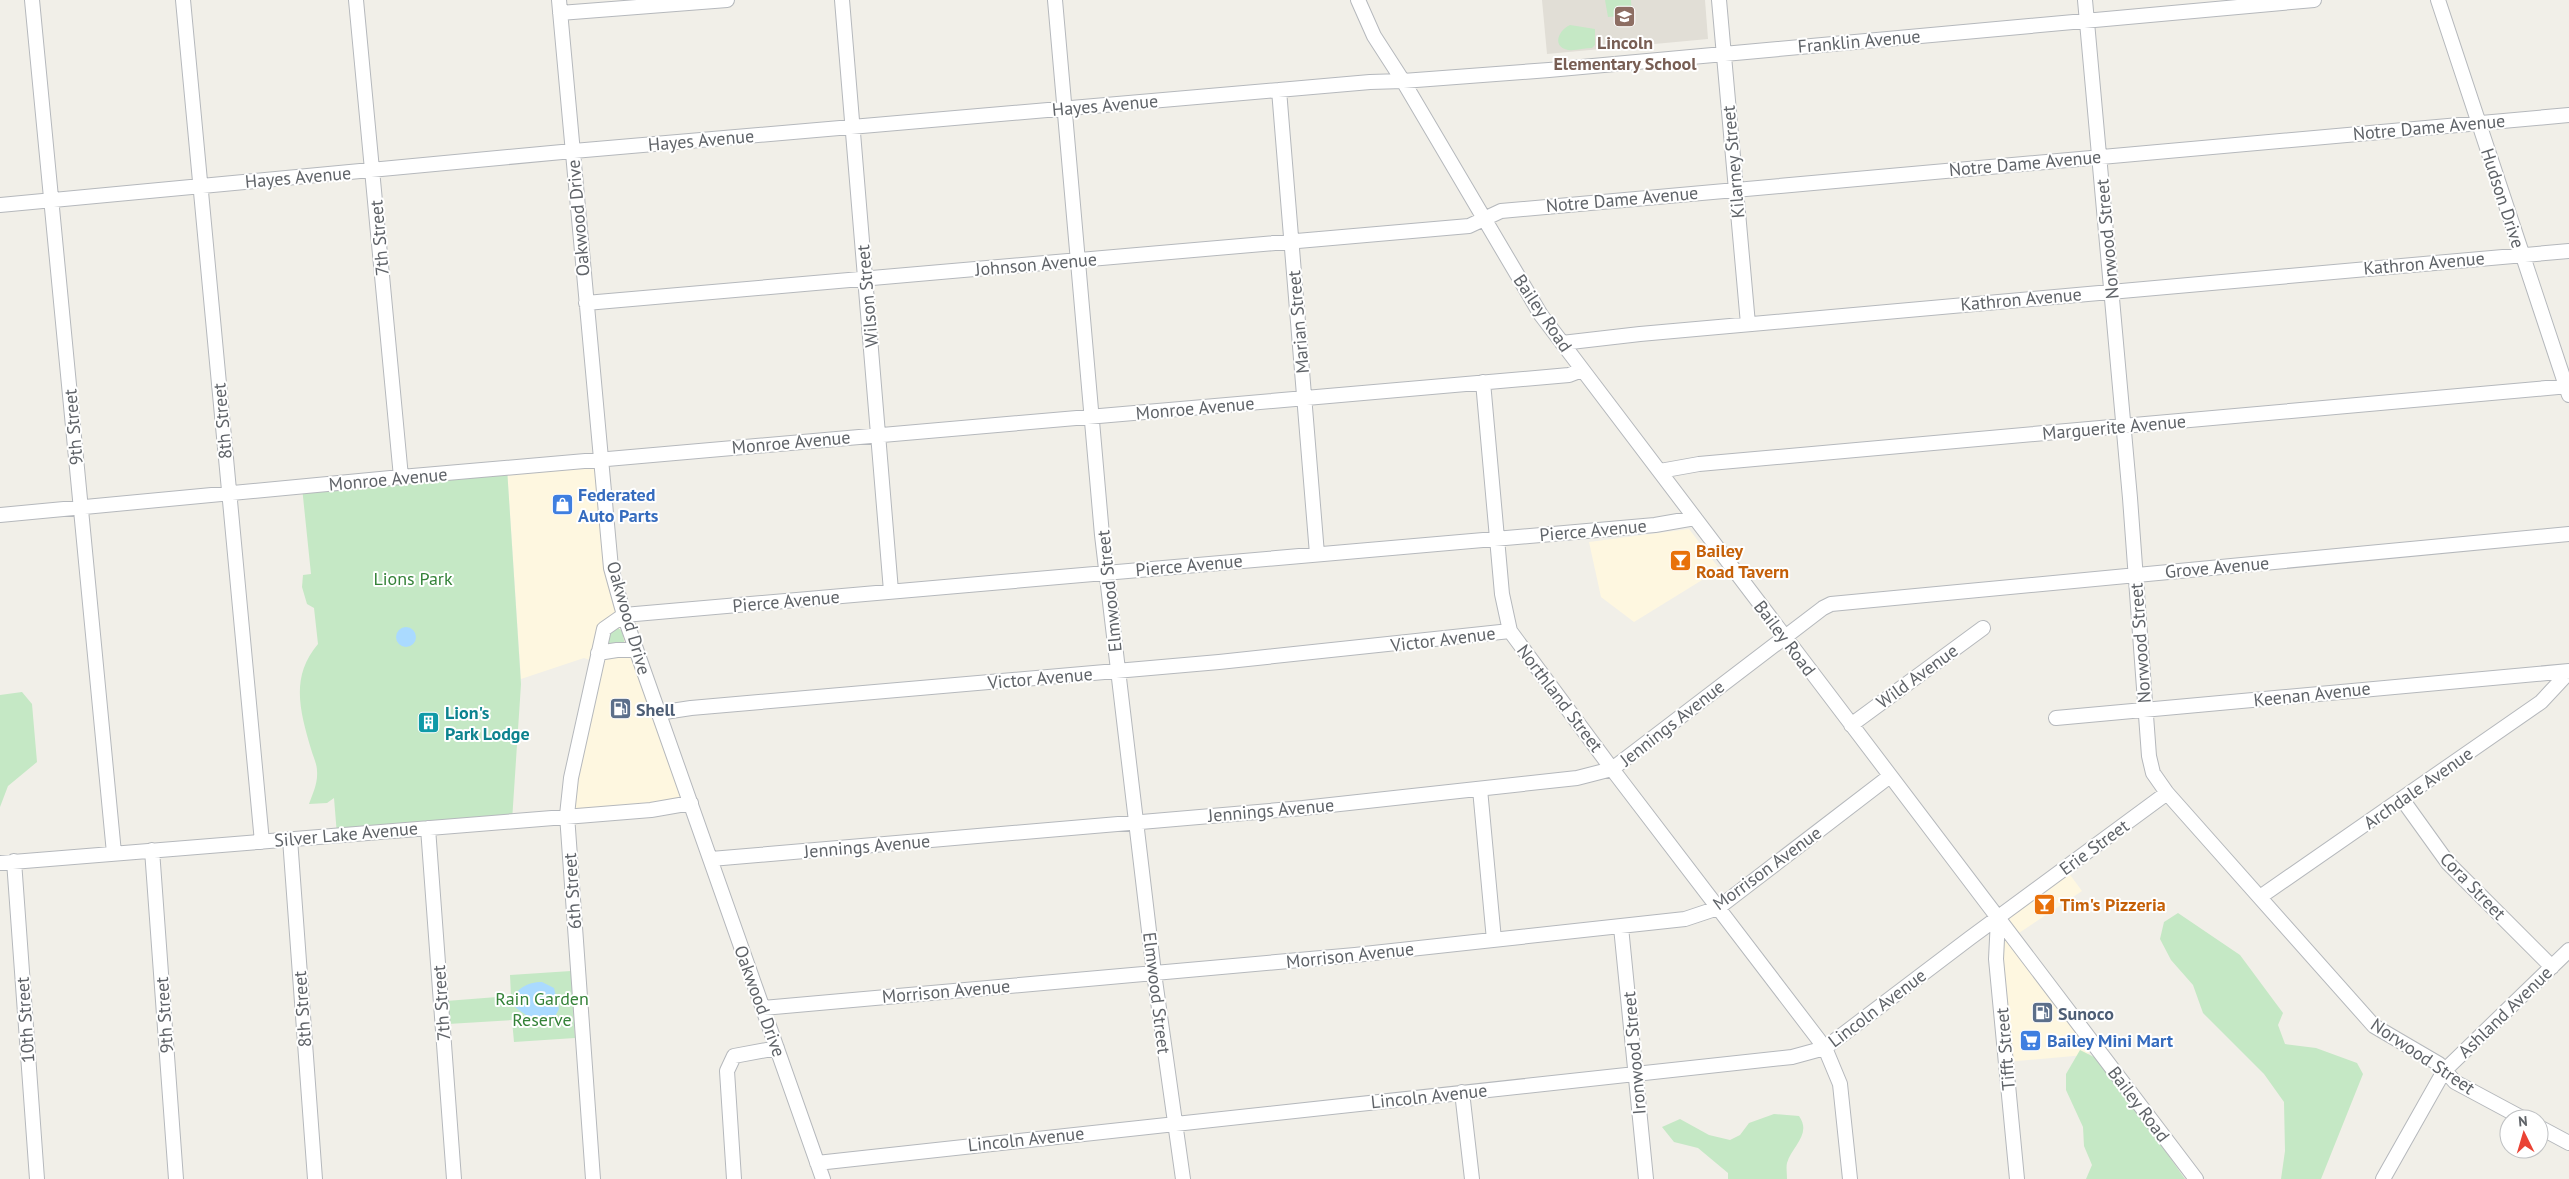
<svg xmlns="http://www.w3.org/2000/svg" width="2569" height="1179" viewBox="0 0 2569 1179" font-family="'PT Sans',sans-serif">
<style>
.commercial{fill:#fef7e0}
.education{fill:#e1ded6}
.green{fill:#c5e8c5}
.water{fill:#aadaff}
.lines{fill:none;stroke-linecap:round;stroke-linejoin:round}
.minor-casing{stroke:#b5b8bc;stroke-width:16}
.minor{stroke:#fff;stroke-width:14}
.labels{text-anchor:middle;dominant-baseline:central;stroke-width:4;stroke-linejoin:round;paint-order:stroke}
.street-label{font-size:18px;fill:#5f6368;stroke:#fff}
.education-label{font-size:18px;font-weight:bold;fill:#785e54;stroke:#fff}
.shop-label{font-size:18px;font-weight:bold;fill:#366cbe;stroke:#fff;text-anchor:start}
.food-label{font-size:18px;font-weight:bold;fill:#c56008;stroke:#fff;text-anchor:start}
.park-label{font-size:18px;fill:#348238;stroke:#fff}
.service-label{font-size:18px;font-weight:bold;fill:#4e5e75;stroke:#fff;text-anchor:start}
.culture-label{font-size:18px;font-weight:bold;fill:#0d838f;stroke:#fff;text-anchor:start}
</style>
<rect width="100%" height="100%" fill="#f1efe8"/>
<!-- commercial -->
<path class="commercial" d="M601 459 611 568 691 803 567 815 596 662 584 658 521 679 507 468Z
M1689 529 1718 567 1707 577 1634 622 1601 597 1589 542Z
M2065 868 2082 891 2013 937 2097 1049 2085 1055 2006 1062 1998 919Z"/>
<!-- education -->
<path class="education" d="M1542 0H1705L1708 39 1547 54Z"/>
<!-- green -->
<path class="green" d="M1605 0H1631L1632 15 1608 17Z
M1570 25 1595 29V45L1592 48C1585 48 1575 51 1568 50 1551 46 1559 30 1570 25Z
M507 468 521 684 512 821 337 835 334 798 327 803 309 804C313 793 318 783 317 771 317 764 313 756 311 749 300 711 290 677 318 644L314 608 307 604 302 587 303 575 311 574 302 487Z
M617 627 622 631 625 645 607 646 610 630Z
M22 692 32 704 37 762 8 786 0 807V695Z
M2178 913 2240 955 2283 1013 2278 1025 2285 1044 2316 1048 2357 1063 2363 1074 2321 1179H2281L2285 1151 2284 1102 2264 1074 2203 1013 2193 985 2171 960 2160 939 2164 922Z
M571 971 575 1038 514 1042 512 1020 448 1024 446 1001 511 996 510 975Z
M2080 1050 2102 1061 2185 1179H2086L2092 1165 2084 1146 2083 1127 2066 1090V1074Z
M1774 1114 1799 1116C1812 1134 1792 1146 1787 1163 1786 1167 1787 1174 1787 1179H1728V1173L1698 1148 1674 1142 1662 1127 1680 1119 1709 1135 1730 1140 1740 1135 1749 1123Z"/>
<!-- water -->
<path class="water" d="M396 637a10 10 0 1 1 20 0a10 10 0 1 1-20 0Z
M542 982 554 988 559 1009 553 1020 540 1025 512 1005C513 989 528 982 542 982Z"/>
<g class="lines">
<defs>
<path id="minor" d="M32 0 114 853
M183 0 262 842
M356 0 401 477
M559 0 611 568 624 615 823 1179
M842 0 891 591
M1055 0 1102 535 1154 973 1183 1179
M1358 0 1374 36 1403 81 1541 315 2196 1179
M1719 0 1748 324
M2085 0 2130 498 2149 756 2153 773 2167 793 2374 1026 2439 1064 2455 1082 2524 1119
M2438 0 2569 395
M560 13 727 0
M1279 90 1317 554
M0 205 562 152 1370 82 1403 81 1549 70 2314 0
M586 303 1446 228 1469 226 1501 211 2569 115
M1562 343 1640 334 2569 251
M1483 382 1502 594 1510 631 1612 769 1825 1048 1840 1084 1850 1179
M1660 471 1699 464 2569 386
M0 515 401 477 1569 375 1582 370
M598 653 617 650H636
M658 713 691 708 1219 662 1510 631
M2056 718 2569 671
M1851 725 1983 628
M1480 789 1494 940
M2402 799 2448 863 2552 967
M428 828 454 1179
M290 839 315 1179
M152 850 176 1179
M711 859 1303 808 1577 778 1612 769 1823 608 1831 604 2569 534
M14 861 37 1179
M0 863 651 810 691 803
M2260 897 2541 702 2569 672
M1998 919 1996 959 2017 1179
M1621 927 1646 1179
M763 1008 1355 955 1685 919 1718 908 1890 776
M1462 1092 1472 1179
M2539 1127 2569 1143
M817 1163 1792 1057 1825 1048 1970 938 2167 793
M593 1179 567 815 571 778 604 629 624 615 1655 525 1695 518
M734 1179 727 1071 734 1056 777 1048
M2383 1179 2444 1071 2569 950"/>
</defs>
<!-- minor casing -->
<use href="#minor" class="minor-casing"/>
<!-- minor -->
<use href="#minor" class="minor"/>
</g>
<!-- icons -->
<defs>
<symbol id="school-square" viewBox="-11 -11 22 22"><rect x="-9" y="-9" width="18" height="18" rx="4" fill="#8d6e63" stroke="#fff"/><path d="M0-5L7-2L0 1L-7-2ZM-4 1L0 2.5L4 1V4Q0 6-4 4Z" fill="#fff"/></symbol>
<symbol id="shop-square" viewBox="-11 -11 22 22"><rect x="-9" y="-9" width="18" height="18" rx="4" fill="#3f7fe0" stroke="#fff"/><path d="M-5-2.5h2.3a2.7 3.5 0 0 1 5.4 0H5L5.5 6h-11ZM-1.5-2.5h3a1.5 2.3 0 0 0-3 0Z" fill="#fff"/></symbol>
<symbol id="bar-square" viewBox="-11 -11 22 22"><rect x="-9" y="-9" width="18" height="18" rx="4" fill="#e8710a" stroke="#fff"/><path d="M-6-5H6L.8 .8V4.5H3.5V6h-7V4.5H-.8V.8Z" fill="#fff"/></symbol>
<symbol id="fuel-square" viewBox="-11 -11 22 22"><rect x="-9" y="-9" width="18" height="18" rx="4" fill="#5c6f8a" stroke="#fff"/><path d="M-5.5-6h7V0h2V4h1.3V-2.5L3-4.5l.8-.8L6-3V5H2.5V1h-1V6h-7ZM-4.2-4.7v3.2H.2V-4.7Z" fill="#fff"/></symbol>
<symbol id="building-square" viewBox="-11 -11 22 22"><rect x="-9" y="-9" width="18" height="18" rx="4" fill="#0f9aa8" stroke="#fff"/><path d="M-4-6H4V6H1V3H-1V6H-4ZM-2.5-4.3h1.7v1.8h-1.7ZM.8-4.3h1.7v1.8H.8ZM-2.5-1h1.7V.8h-1.7ZM.8-1h1.7V.8H.8Z" fill="#fff"/></symbol>
<symbol id="supermarket-square" viewBox="-11 -11 22 22"><rect x="-9" y="-9" width="18" height="18" rx="4" fill="#3f7fe0" stroke="#fff"/><path d="M-6-5.5h2.5l.6 2H6L4.5 2H-2.5L-4.4-4H-6ZM-1.5 3.2a1.3 1.3 0 1 0 .1 0ZM3 3.2a1.3 1.3 0 1 0 .1 0Z" fill="#fff"/></symbol>
</defs>
<g fill-rule="evenodd">
<use href="#school-square" x="1612" y="4" width="25" height="25"/>
<use href="#shop-square" x="550" y="492" width="25" height="25"/>
<use href="#bar-square" x="1668" y="548" width="25" height="25"/>
<use href="#fuel-square" x="608" y="696" width="25" height="25"/>
<use href="#building-square" x="416" y="710" width="25" height="25"/>
<use href="#bar-square" x="2032" y="892" width="25" height="25"/>
<use href="#fuel-square" x="2030" y="1000" width="25" height="25"/>
<use href="#supermarket-square" x="2018" y="1028" width="25" height="25"/>
</g>
<g class="labels">
<!-- street labels -->
<g class="street-label">
<text transform="translate(1859 41) rotate(-5)">Franklin Avenue</text>
<text transform="translate(1105 105) rotate(-5)">Hayes Avenue</text>
<text transform="translate(2429 127) rotate(-5)">Notre Dame Avenue</text>
<text transform="translate(701 140) rotate(-5)">Hayes Avenue</text>
<text transform="translate(1733 162) rotate(-95)">Kilarney Street</text>
<text transform="translate(2025 163) rotate(-5)">Notre Dame Avenue</text>
<text transform="translate(298 177) rotate(-5)">Hayes Avenue</text>
<text transform="translate(2503 198) rotate(72)">Hudson Drive</text>
<text transform="translate(1622 199) rotate(-5)">Notre Dame Avenue</text>
<text transform="translate(578 218) rotate(-95)">Oakwood Drive</text>
<text transform="translate(379 238) rotate(-95)">7th Street</text>
<text transform="translate(2107 239) rotate(-95)">Norwood Street</text>
<text transform="translate(2424 263) rotate(-5)">Kathron Avenue</text>
<text transform="translate(1036 264) rotate(-5)">Johnson Avenue</text>
<text transform="translate(867 296) rotate(-95)">Wilson Street</text>
<text transform="translate(2021 299) rotate(-5)">Kathron Avenue</text>
<text transform="translate(1543 313) rotate(56)">Bailey Road</text>
<text transform="translate(1298 322) rotate(-95)">Marian Street</text>
<text transform="translate(1195 408) rotate(-5)">Monroe Avenue</text>
<text transform="translate(222 421) rotate(-95)">8th Street</text>
<text transform="translate(73 427) rotate(-95)">9th Street</text>
<text transform="translate(2114 427) rotate(-5)">Marguerite Avenue</text>
<text transform="translate(791 442) rotate(-5)">Monroe Avenue</text>
<text transform="translate(388 479) rotate(-5)">Monroe Avenue</text>
<text transform="translate(1593 530) rotate(-5)">Pierce Avenue</text>
<text transform="translate(1189 565) rotate(-5)">Pierce Avenue</text>
<text transform="translate(2217 567) rotate(-5)">Grove Avenue</text>
<text transform="translate(1109 591) rotate(-96)">Elmwood Street</text>
<text transform="translate(786 601) rotate(-5)">Pierce Avenue</text>
<text transform="translate(629 618) rotate(74)">Oakwood Drive</text>
<text transform="translate(1785 638) rotate(53)">Bailey Road</text>
<text transform="translate(1443 639) rotate(-7)">Victor Avenue</text>
<text transform="translate(2140 643) rotate(-94)">Norwood Street</text>
<text transform="translate(1917 676) rotate(-36)">Wild Avenue</text>
<text transform="translate(1040 678) rotate(-5)">Victor Avenue</text>
<text transform="translate(2312 694) rotate(-6)">Keenan Avenue</text>
<text transform="translate(1560 698) rotate(53)">Northland Street</text>
<text transform="translate(1672 723) rotate(-38)">Jennings Avenue</text>
<text transform="translate(2418 788) rotate(-35)">Archdale Avenue</text>
<text transform="translate(1271 810) rotate(-5)">Jennings Avenue</text>
<text transform="translate(346 834) rotate(-5)">Silver Lake Avenue</text>
<text transform="translate(867 846) rotate(-5)">Jennings Avenue</text>
<text transform="translate(2094 847) rotate(-36)">Erie Street</text>
<text transform="translate(1767 868) rotate(-36)">Morrison Avenue</text>
<text transform="translate(2473 886) rotate(46)">Cora Street</text>
<text transform="translate(572 891) rotate(-94)">6th Street</text>
<text transform="translate(1350 955) rotate(-6)">Morrison Avenue</text>
<text transform="translate(946 991) rotate(-5)">Morrison Avenue</text>
<text transform="translate(1157 993) rotate(83)">Elmwood Street</text>
<text transform="translate(760 1001) rotate(70)">Oakwood Drive</text>
<text transform="translate(441 1003) rotate(-94)">7th Street</text>
<text transform="translate(1877 1008) rotate(-37)">Lincoln Avenue</text>
<text transform="translate(302 1009) rotate(-94)">8th Street</text>
<text transform="translate(2505 1012) rotate(-44)">Ashland Avenue</text>
<text transform="translate(164 1015) rotate(-94)">9th Street</text>
<text transform="translate(25 1020) rotate(-94)">10th Street</text>
<text transform="translate(2005 1049) rotate(-95)">Tifft Street</text>
<text transform="translate(1634 1053) rotate(-95)">Ironwood Street</text>
<text transform="translate(2423 1056) rotate(34)">Norwood Street</text>
<text transform="translate(1429 1096) rotate(-6)">Lincoln Avenue</text>
<text transform="translate(2139 1104) rotate(53)">Bailey Road</text>
<text transform="translate(1026 1139) rotate(-6)">Lincoln Avenue</text>
</g>
<!-- education labels -->
<g class="education-label">
<text x="1625" y="42">Lincoln<tspan x="1625" dy="21">Elementary School</tspan></text>
</g>
<!-- shop labels -->
<g class="shop-label">
<text x="578" y="494">Federated<tspan x="578" dy="21">Auto Parts</tspan></text>
<text x="2047" y="1040">Bailey Mini Mart</text>
</g>
<!-- food labels -->
<g class="food-label">
<text x="1696" y="550">Bailey<tspan x="1696" dy="21">Road Tavern</tspan></text>
<text x="2060" y="904">Tim's Pizzeria</text>
</g>
<!-- park labels -->
<g class="park-label">
<text x="413" y="578">Lions Park</text>
<text x="542" y="998">Rain Garden<tspan x="542" dy="21">Reserve</tspan></text>
</g>
<!-- service labels -->
<g class="service-label">
<text x="636" y="709">Shell</text>
<text x="2058" y="1013">Sunoco</text>
</g>
<!-- culture labels -->
<g class="culture-label">
<text x="445" y="712">Lion's<tspan x="445" dy="21">Park Lodge</tspan></text>
</g>
</g>
<!-- north arrow -->
<g transform="translate(2524 1134) rotate(355)"><circle r="24" fill="#ffffff" stroke="#bfc1c3"/>
<path d="M0-4L9 19L0 12L-9 19Z" fill="#ea4335"/>
<text y="-8" font-size="14" font-weight="bold" text-anchor="middle" fill="#5f6368">N</text>
</g>
</svg>
